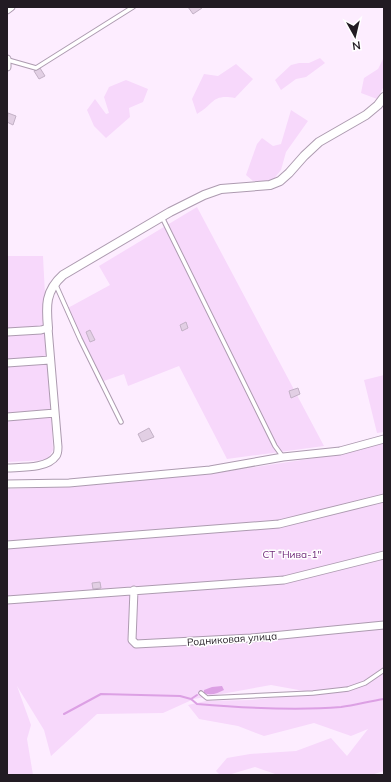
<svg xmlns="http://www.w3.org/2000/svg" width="391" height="782" viewBox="0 0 391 782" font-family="Mulish,sans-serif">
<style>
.green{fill:#f7d8fb}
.water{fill:#dca0e4}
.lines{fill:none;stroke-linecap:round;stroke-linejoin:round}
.stream{stroke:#dca0e4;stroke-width:2}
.building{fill:#e2cfe4;stroke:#c3b1c6}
.service-casing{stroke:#ad9bb0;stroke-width:5.5}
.minor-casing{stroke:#ad9bb0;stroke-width:9}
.tertiary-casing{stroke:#ad9bb0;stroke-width:10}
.service{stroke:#fff;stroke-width:3.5}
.minor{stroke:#fff;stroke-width:7}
.tertiary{stroke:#fff;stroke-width:8}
.labels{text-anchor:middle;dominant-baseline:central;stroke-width:3;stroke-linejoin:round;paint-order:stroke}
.park-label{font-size:10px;fill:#712b7b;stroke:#fff}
.street-label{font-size:10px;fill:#221b23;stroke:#fff}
</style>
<rect width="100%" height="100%" fill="#fdedff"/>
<!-- green -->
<path class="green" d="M320 58 325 63 306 77 296 79 281 90 275 80 291 65 299 63H309Z
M383 59 384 60V86L377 99 361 93 364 78 378 69Z
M236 64 253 79 235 98C211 94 215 104 197 114L192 99 204 74 218 76Z
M126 80 148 89 143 102 129 108 130 117 106 138 94 126 87 110 95 99 106 114 109 113 104 97 109 87Z
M291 110 308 121 286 152 281 170 272 181H253L246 175 257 144 262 138 273 146 281 144Z
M197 207 324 446 227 459 179 366 128 386 124 374 98 383 66 309 110 285 99 266Z
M7 256H43L53 450 47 460 7 462Z
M384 375V432L377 433 364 380Z
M384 441V771L371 775H278L255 767 228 775H220L216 771 227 758 250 754 296 751 331 738 347 756 368 729 351 736 314 723 264 736 238 726 199 719 188 705 206 701 252 700 315 693 271 685 194 699 163 713 97 714 51 756 44 730 17 686 31 725 27 739 33 775H7V489L69 487 210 474 341 454Z"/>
<!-- water -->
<path class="water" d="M222 686 224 690C218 693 211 696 204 693V690L212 687Z"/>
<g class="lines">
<!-- stream -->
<path class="stream" d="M191 699 197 695
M64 714 101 694 180 696 191 699 197 704C245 708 294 711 341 707 356 705 370 701 384 699"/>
</g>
<!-- building -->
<path class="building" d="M188 7H201L202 8 193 14Z
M40 68 45 76 39 79 34 71Z
M8 113 16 116 13 125 7 122Z
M186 322 188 328 182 331 180 325Z
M90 330 95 340 90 342 86 332Z
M298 388 300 394 291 398 289 391Z
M149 428 154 437 142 442 138 434Z
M100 582 101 588 93 589 92 583Z"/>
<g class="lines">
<defs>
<path id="service" d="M8 60 36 68 133 7
M162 217 275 446 283 457
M55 283 80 339 121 422
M201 693 207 698 313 693 348 689 365 683 384 670"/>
<path id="minor" d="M7 10 11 7
M7 59V67
M7 332 41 330 48 328 58 447C58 450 58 454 56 456 47 469 21 467 7 468
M7 363 50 360
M7 417 55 413
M7 484 69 483 210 470 283 457 340 451 384 439
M7 545 279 524 384 498
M134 590 132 640 136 644 251 638 384 625
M7 600 284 580 384 555"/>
<path id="tertiary" d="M48 328C46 306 45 291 63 275L170 212 204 195 221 189 270 185 280 181 289 173 304 156 319 142 366 115 378 105 384 97"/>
</defs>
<!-- service casing -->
<use href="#service" class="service-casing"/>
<!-- minor casing -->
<use href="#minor" class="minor-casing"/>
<!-- tertiary casing -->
<use href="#tertiary" class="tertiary-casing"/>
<!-- service -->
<use href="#service" class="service"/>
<!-- minor -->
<use href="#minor" class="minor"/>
<!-- tertiary -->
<use href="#tertiary" class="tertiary"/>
</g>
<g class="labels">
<!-- park labels -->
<g class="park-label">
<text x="292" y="554">СТ "Нива-1"</text>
</g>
<!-- street labels -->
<g class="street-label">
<text transform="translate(232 639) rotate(-4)">Родниковая улица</text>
</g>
</g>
<!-- border -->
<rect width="391" height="782" fill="none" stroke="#221b23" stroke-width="16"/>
<!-- north arrow -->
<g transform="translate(355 36) rotate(172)" stroke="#ffffff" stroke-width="3" paint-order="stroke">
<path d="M0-3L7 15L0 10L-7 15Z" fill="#221b23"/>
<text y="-6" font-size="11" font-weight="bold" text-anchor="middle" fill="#221b23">N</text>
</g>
</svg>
